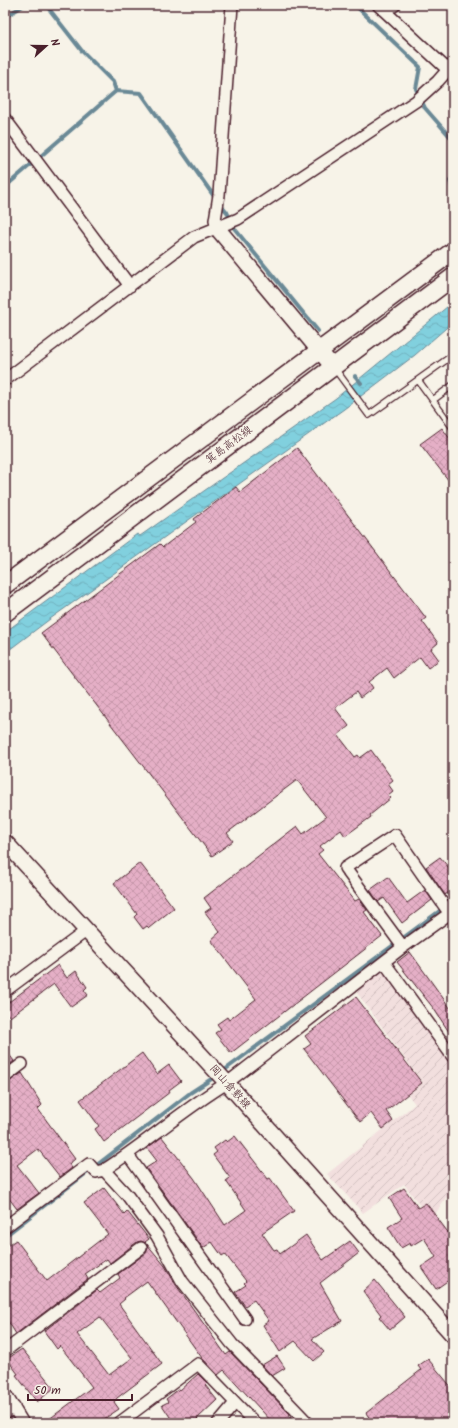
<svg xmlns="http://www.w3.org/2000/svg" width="458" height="1428" viewBox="0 0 458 1428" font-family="Kalam,'Klee One',sans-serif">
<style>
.industrial{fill:url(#industrial-furrows)}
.water{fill:url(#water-waves);stroke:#6b8996}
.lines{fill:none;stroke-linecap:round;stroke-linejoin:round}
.stream{stroke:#6b8996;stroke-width:4}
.building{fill:url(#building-cross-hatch);stroke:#4a1f2b;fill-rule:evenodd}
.lane-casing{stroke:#4a1f2b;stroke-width:8}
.street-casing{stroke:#4a1f2b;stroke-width:14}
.secondary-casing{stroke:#4a1f2b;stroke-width:18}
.primary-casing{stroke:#4a1f2b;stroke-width:20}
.lane{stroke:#f7f3e8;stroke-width:5.5}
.street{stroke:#f7f3e8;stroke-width:11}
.secondary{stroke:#f7f3e8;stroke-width:15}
.primary{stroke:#f7f3e8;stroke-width:17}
.labels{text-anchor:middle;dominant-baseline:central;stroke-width:3.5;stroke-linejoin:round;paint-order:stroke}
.street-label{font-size:11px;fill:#4a1f2b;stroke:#f7f3e8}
</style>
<defs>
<pattern id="industrial-furrows" width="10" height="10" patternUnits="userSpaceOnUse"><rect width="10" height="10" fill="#f2dfde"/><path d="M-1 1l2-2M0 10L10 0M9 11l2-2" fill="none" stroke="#d1bfbf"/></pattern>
<pattern id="water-waves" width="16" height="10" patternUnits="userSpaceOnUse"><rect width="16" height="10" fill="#81d0de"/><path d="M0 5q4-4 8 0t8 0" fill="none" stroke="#71b2bf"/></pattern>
<pattern id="building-cross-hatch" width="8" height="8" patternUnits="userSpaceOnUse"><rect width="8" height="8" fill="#e5afc6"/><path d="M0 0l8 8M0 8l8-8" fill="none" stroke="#c696aa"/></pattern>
</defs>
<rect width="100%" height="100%" fill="#f7f3e8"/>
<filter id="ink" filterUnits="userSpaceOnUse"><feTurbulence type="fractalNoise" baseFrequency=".025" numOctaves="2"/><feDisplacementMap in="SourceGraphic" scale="8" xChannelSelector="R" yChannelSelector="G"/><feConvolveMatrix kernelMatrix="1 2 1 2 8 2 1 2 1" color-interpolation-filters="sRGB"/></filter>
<g filter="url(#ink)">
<!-- industrial -->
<path class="industrial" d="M378 973H386L453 1065V1190L445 1199 436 1213 429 1218 404 1184 363 1213 327 1174 415 1104 408 1095 423 1083 355 990Z"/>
<!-- water -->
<path class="water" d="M453 302V322L415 355 344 409 50 619 5 653V632L137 534 140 536 336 398Z"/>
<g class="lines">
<!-- stream -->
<path class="stream" d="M46 5 82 51 113 82 116 91
M355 5 420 67 416 89 425 108 453 140
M5 17 24 5
M453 176 450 181 453 191
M5 187 116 91 141 93 213 195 227 212 234 228 318 331
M355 376 361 383
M222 1072 453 901
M5 1236 190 1093 216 1076"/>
</g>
<!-- building -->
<path class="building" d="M442 428 453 443V486L420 444Z
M297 448 426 618 422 621 438 643 431 649 439 660 428 668 420 657 394 678 387 668 369 682 373 688 360 698 356 692 335 708 349 726 338 735 355 757 358 755 360 758 371 750 393 780 388 784 393 791 388 795 391 798 370 815 371 817 345 836 341 830 320 846 323 850 318 854 355 901 359 899 367 910 364 912 382 936 231 1053 215 1033 221 1029 217 1024 227 1017 229 1020 256 999 211 940 220 932 205 912 211 908 204 898 297 826 303 834 326 817 297 780 227 833 233 841 212 856 41 633 160 544 163 547 196 522 194 519 236 487 240 492Z
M440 857 453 873V889L445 895 426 867Z
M140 863 174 908 149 928 147 926 143 929 134 917 137 914 114 883Z
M388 877 407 903 425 890 432 900 402 923 384 898 378 902 370 890Z
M410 952 453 1012V1038L434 1009 397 962Z
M58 965 67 978 76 971 87 987 84 990 88 995 71 1007 54 984 10 1017 5 1011V1005Z
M356 997 422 1083 386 1111 393 1121 383 1129 371 1113 360 1122 304 1049 311 1044 305 1036Z
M5 1049 14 1061 5 1068Z
M142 1053 157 1074 169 1065 181 1081 169 1090 170 1092 104 1142 95 1129 99 1126 80 1100Z
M22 1073 42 1105 38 1109 75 1159 69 1164 72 1168 60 1177 38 1149 17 1165 39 1193 17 1209 5 1193V1084Z
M235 1136 268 1179 270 1178 294 1211 262 1233 274 1250 277 1249 280 1254 306 1235 323 1260 350 1241 359 1253 320 1283 342 1321 312 1339 324 1352 314 1361 295 1341 280 1352 263 1325 269 1321 254 1300 245 1306 235 1292 246 1285 244 1283 246 1281 225 1254 222 1256 212 1242 203 1248 146 1168 157 1161 147 1148 162 1137 194 1178 225 1225 246 1210 226 1181 230 1178 213 1155 217 1152 214 1148 225 1140 227 1142Z
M104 1188 124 1214 127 1211 149 1239 145 1242 146 1243 141 1241 137 1242 110 1263 107 1259 85 1274 88 1279 16 1334 5 1316V1247L16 1240 47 1281 108 1234 84 1203Z
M404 1188 418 1208 426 1203 453 1239V1277L436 1289 421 1267 436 1257 424 1238 411 1246 410 1243 401 1248 388 1227 402 1218 389 1198Z
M147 1244 165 1266 176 1285 226 1355 230 1352 290 1414 289 1416 295 1423H273L224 1370 218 1375 202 1358 147 1281 124 1298 125 1299 119 1304 162 1364 117 1398 114 1402 119 1409 98 1423H44L92 1387 60 1346 57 1349 44 1331 97 1290 100 1293 120 1278 118 1274 146 1253 148 1248ZM100 1317 132 1358 109 1375 77 1334Z
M375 1280 405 1317 390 1330 379 1317 381 1315 363 1291Z
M22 1349 54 1388 37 1402 16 1375 18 1374 7 1359Z
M277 1356 285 1368 272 1376 262 1365Z
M428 1359 453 1389V1423H373L366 1413 421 1370 418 1366Z
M198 1374 207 1383 205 1385 217 1400 197 1419 200 1423H174L162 1405 168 1402 166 1399 179 1389 180 1390Z"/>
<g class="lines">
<defs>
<path id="lane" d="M335 369 369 415 453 355
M418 380 453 428
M433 400 453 385"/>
<path id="street" d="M378 5 448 70
M385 11 395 5
M5 119 130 286
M217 228 215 220 219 195 232 5
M5 380 194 237 238 219 416 101 438 81 453 64
M403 947 345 868 395 835 450 914
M384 962 453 1057
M5 991 86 931
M5 1077 22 1064
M128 1155 245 1319
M5 1227 89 1164 96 1172 104 1170
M5 1351 141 1248
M5 1393 23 1423
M5 1414 14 1407
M119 1423 198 1364 255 1423
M218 1423 235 1403
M308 1423 232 1344 182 1281 157 1236 127 1195 104 1170C146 1143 184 1109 227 1083L403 947 453 911"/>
<path id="secondary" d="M217 228 333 367
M5 842 227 1083 453 1335"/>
<path id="primary" d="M5 585 453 251
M5 613 453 277"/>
</defs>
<!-- lane casing -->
<use href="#lane" class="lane-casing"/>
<!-- street casing -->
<use href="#street" class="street-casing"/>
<!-- secondary casing -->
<use href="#secondary" class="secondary-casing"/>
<!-- primary casing -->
<use href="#primary" class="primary-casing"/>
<!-- lane -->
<use href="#lane" class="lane"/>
<!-- street -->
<use href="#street" class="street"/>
<!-- secondary -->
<use href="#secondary" class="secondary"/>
<!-- primary -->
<use href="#primary" class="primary"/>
</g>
</g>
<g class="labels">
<!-- street labels -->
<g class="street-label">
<text transform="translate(229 445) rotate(-37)">箕島高松線</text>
<text transform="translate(230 1087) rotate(48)">岡山倉敷線</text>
</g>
</g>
<!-- margin -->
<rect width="458" height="1428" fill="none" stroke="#f7f3e8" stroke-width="20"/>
<rect x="10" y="10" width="438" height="1408" fill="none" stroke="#4a1f2b" stroke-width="1.5" filter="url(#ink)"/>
<!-- north arrow -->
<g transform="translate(46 46) rotate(69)" stroke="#f7f3e8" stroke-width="3" paint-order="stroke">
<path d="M0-3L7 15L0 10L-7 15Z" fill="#4a1f2b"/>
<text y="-6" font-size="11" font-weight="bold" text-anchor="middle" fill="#4a1f2b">N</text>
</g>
<!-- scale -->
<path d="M28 1394v6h104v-6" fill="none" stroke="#4a1f2b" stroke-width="2"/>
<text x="34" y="1394" font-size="12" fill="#4a1f2b" stroke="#f7f3e8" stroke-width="3" paint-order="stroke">50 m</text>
</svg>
